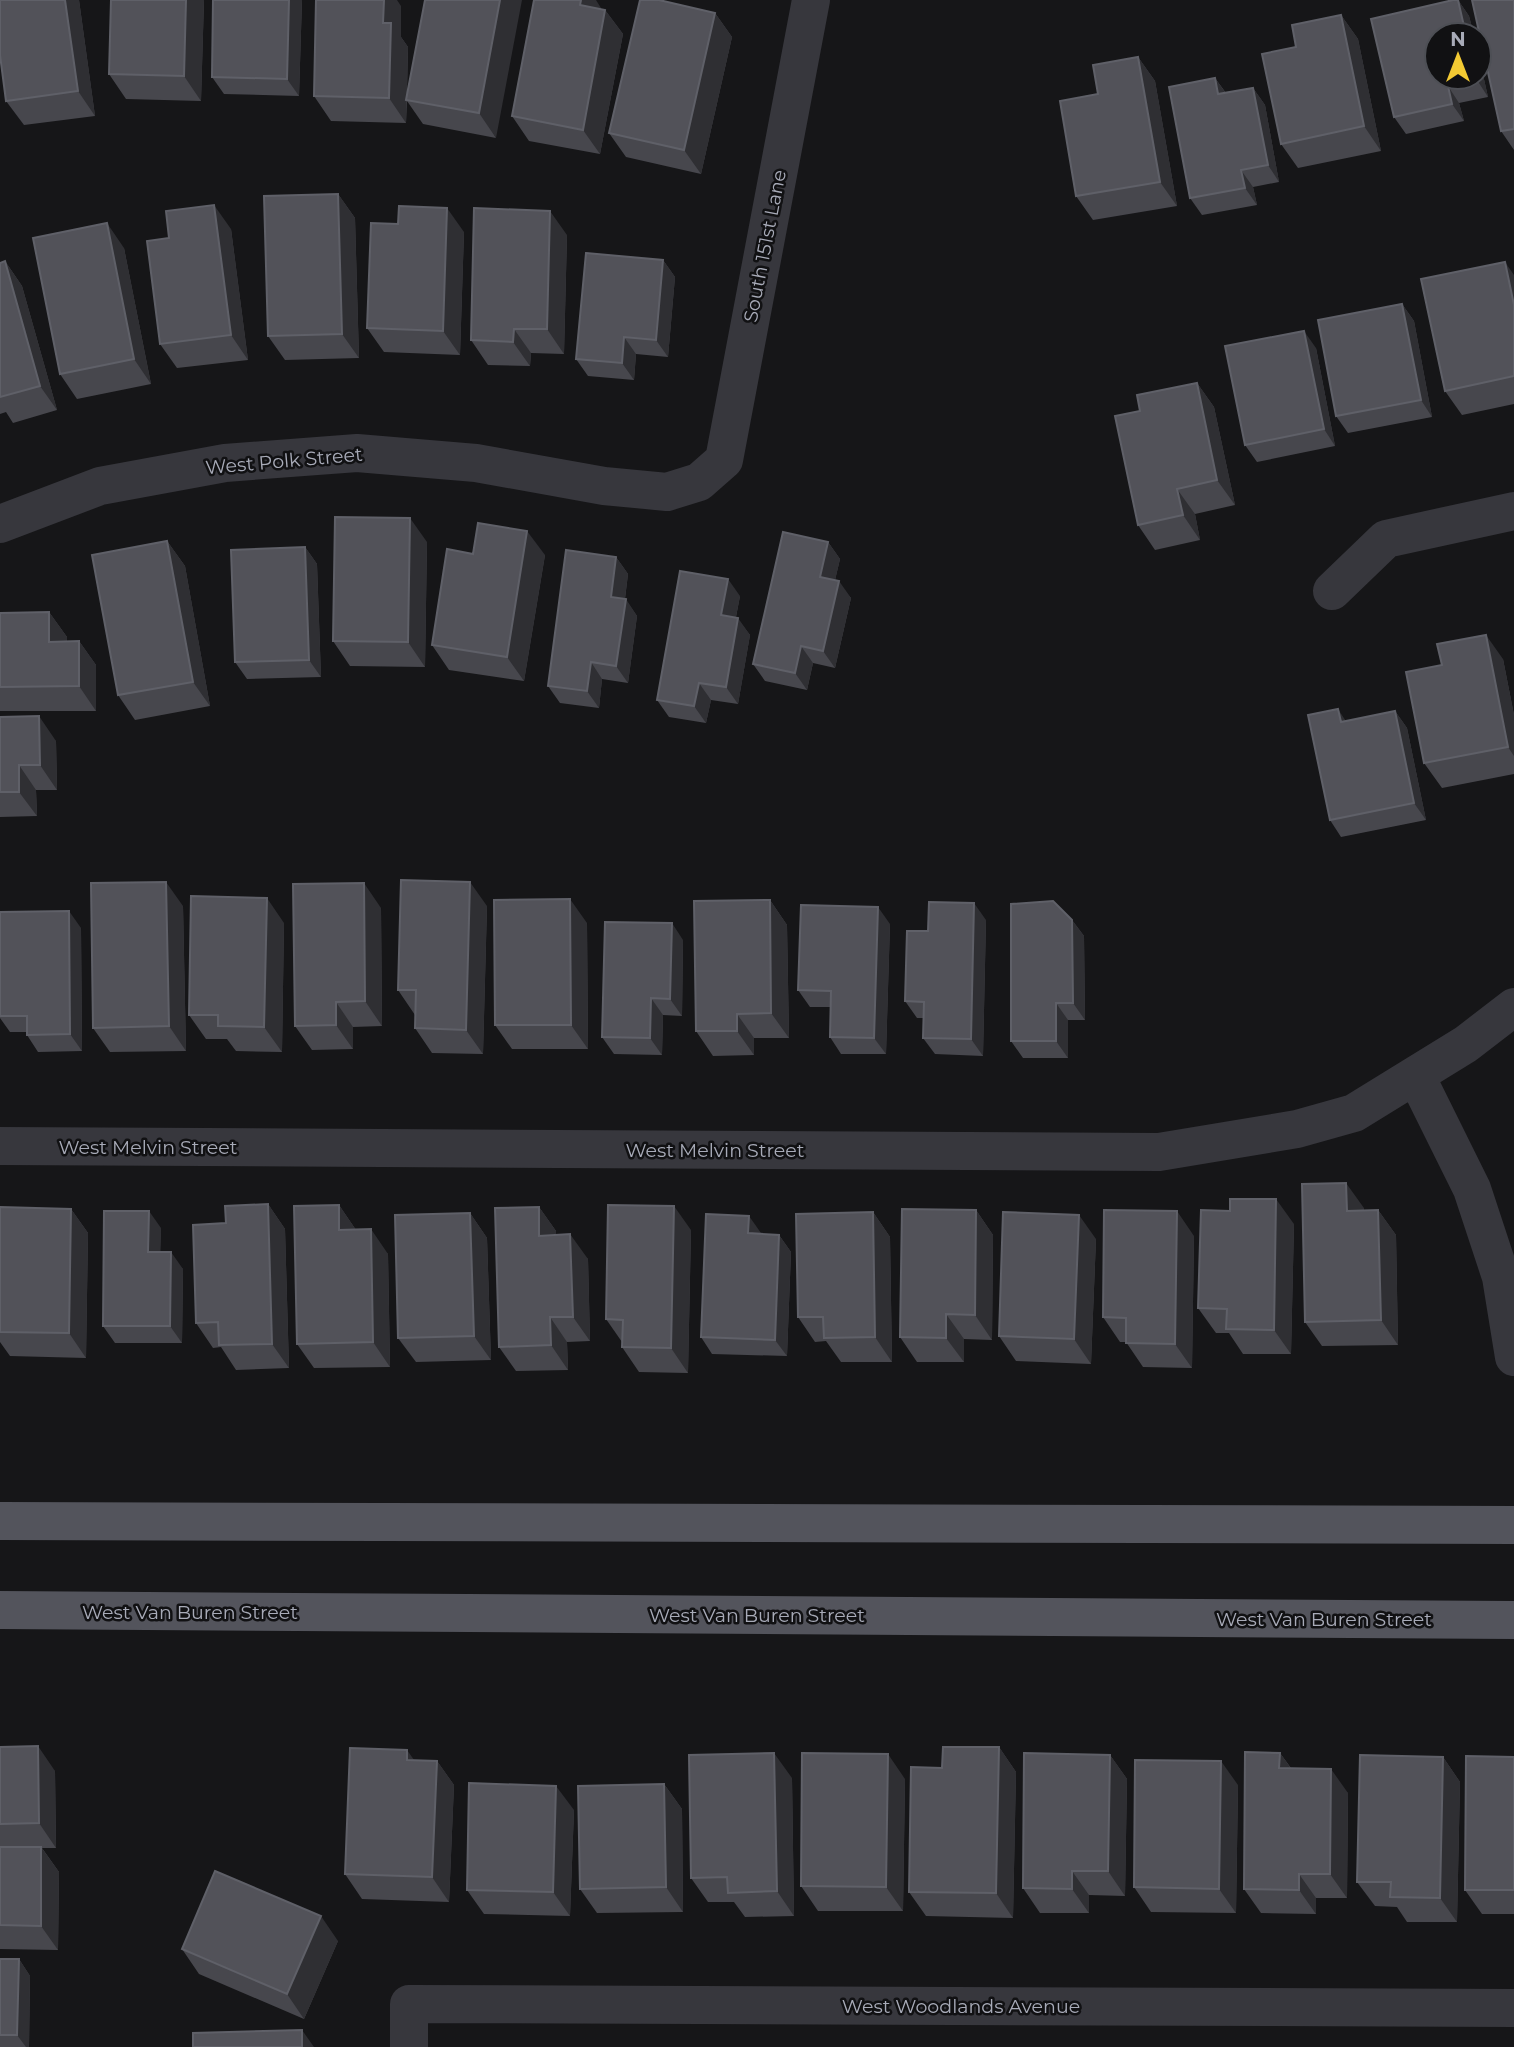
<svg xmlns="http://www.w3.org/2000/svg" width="1514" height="2047" viewBox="0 0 1514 2047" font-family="Montserrat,sans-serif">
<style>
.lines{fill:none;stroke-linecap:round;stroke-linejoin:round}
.minor{stroke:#37373d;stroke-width:38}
.major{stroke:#53545c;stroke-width:38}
.wall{fill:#47474d}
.shaded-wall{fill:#2f2f33}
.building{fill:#525259;stroke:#5f6068;stroke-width:2}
.labels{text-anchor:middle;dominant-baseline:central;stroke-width:5;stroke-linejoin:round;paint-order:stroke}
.street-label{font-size:19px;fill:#a8abb8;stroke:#111113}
</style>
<rect width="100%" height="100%" fill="#161618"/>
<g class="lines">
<!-- minor -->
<path class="minor" d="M0 524 100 486 225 463 357 453 476 463 604 486 667 492 699 482 724 460 811 0
M1332 591 1386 539 1514 511
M1416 1076 1472 1189 1501 1277 1514 1357
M0 1146 1159 1152 1297 1129 1354 1113 1466 1044 1514 1007
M409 2047V2004L1514 2008"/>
<!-- major -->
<path class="major" d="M0 1521 1514 1525
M0 1610 1514 1620"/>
</g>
<!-- wall -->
<path class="wall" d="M0 0H79L95 116 24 125 6 101Z
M204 0 201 101 126 99 109 74Z
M302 0 299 96 224 94 212 77Z
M425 0 496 138 423 124 407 101 406 123 331 121 314 96 401 6V37L408 47 407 93Z
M1453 0H1458L1469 16 1474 35H1437V77H1479V57L1488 97 1459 103 1464 121 1406 134 1394 117 1371 19Z
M1514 0V150L1501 131Z
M601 8V9L605 10 623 34 600 154 529 141 512 116Z
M715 13 732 37 701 174 626 157 609 133Z
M1341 15 1358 39 1381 151 1298 168 1281 144 1296 47Z
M1138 57 1155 81 1177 206 1093 220 1076 196Z
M1215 78 1226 93 1253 88 1265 105 1279 182 1253 187 1257 205 1202 215 1190 198Z
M338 194 355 218 359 358 285 360 268 336Z
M398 224 464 232 460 355 384 352 367 328Z
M231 229 248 360 177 368 160 344 169 238Z
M567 235 564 354 531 353 530 366 488 365 471 340Z
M124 248 151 384 77 399 60 374Z
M663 260 675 277 668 357 636 354 634 380 588 376 576 359Z
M5 261 22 286 57 410 13 423 6 412 0 414V263Z
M1514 275V404L1462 415 1445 391Z
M1402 304 1414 321 1432 417 1348 433 1336 416Z
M1316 348 1335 446 1257 462 1245 445Z
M1197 383 1214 407 1235 505 1195 514 1200 540 1155 550 1138 525 1140 411Z
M167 541 185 566 210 706 135 720 118 695Z
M427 542 425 667 350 666 333 641Z
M828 542 840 559 835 580 851 598 835 668 813 663 807 690 765 681 753 664Z
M305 547 317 564 321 677 247 679 235 662Z
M473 554 545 555 524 681 449 670 432 645Z
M616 557 628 574 625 599 637 616 628 683 602 679 599 708 560 703 548 686Z
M740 596 736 617 750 635 738 704 711 700 706 723 669 717 657 700Z
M49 612 67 637V641H79L96 665V711H0V613Z
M1503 659 1514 715V774L1442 788 1424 763 1442 665Z
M1395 711 1407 728 1426 820 1341 837 1330 820 1346 721Z
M0 717 56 741 57 790H36L37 816 0 817Z
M770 900 787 925 789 1038H754V1055L713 1056 696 1031Z
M183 906 186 1051 110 1052 93 1028Z
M487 906 483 1054 432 1053 415 1028V1015L398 990Z
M381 908 382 1026 353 1027V1049L312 1050 295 1026Z
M0 912 81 928 82 1051 38 1052 27 1035V1032H10L0 1018Z
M986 920 983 1056 935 1054 923 1038V1018H917L905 1001 928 931Z
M1072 920 1084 936 1085 1020H1068V1058H1023L1011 1041Z
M284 923 282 1052 236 1051 227 1039H206L189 1015Z
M587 923 588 1049H512L495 1025Z
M890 924 886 1054H841L830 1037V1007H810L798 990Z
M683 940 682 1016 663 1015 662 1055 614 1054 602 1037Z
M268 1204 285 1229 289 1368 236 1370 221 1347 213 1348 196 1323 226 1223Z
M339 1205 356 1230 388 1254 390 1367 314 1368 297 1344Z
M0 1207 71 1209 88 1233 86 1358 10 1356 0 1342Z
M539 1207 556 1231V1235L588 1259 590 1341 567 1342 568 1370 516 1371 499 1347Z
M1364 1208V1211L1378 1210 1396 1235 1398 1345 1322 1346 1305 1322Z
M976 1210 993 1235 992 1340 964 1339V1362H917L900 1337Z
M873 1212 890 1237 892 1362H841L826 1341 815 1342 798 1317Z
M470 1213 487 1238 491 1360 416 1362 398 1338Z
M1294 1224 1291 1354H1243L1229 1333H1216L1198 1308Z
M161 1228 160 1252 183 1269 182 1343H115L103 1326Z
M691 1230 688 1373 639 1372 622 1347V1342L606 1319Z
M761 1233V1234L779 1235 791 1252 787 1356 712 1354 701 1337Z
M1194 1236 1192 1368 1143 1367 1126 1342H1120L1103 1317Z
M1096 1239 1091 1364 1016 1361 999 1336Z
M0 1747 55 1771 56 1848H42L59 1872 58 1950 0 1949Z
M999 1747 1016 1772 1013 1918 926 1916 909 1892 942 1768Z
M1280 1753 1291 1768 1348 1793 1347 1898H1316V1914L1261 1913 1244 1889Z
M1110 1755 1127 1779 1125 1896 1089 1895V1913H1040L1023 1888Z
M1443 1757 1460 1782 1457 1922H1407L1397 1907 1375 1906 1357 1882Z
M1514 1757V1914H1482L1465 1890Z
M414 1760 437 1761 454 1785 449 1902 362 1899 345 1874Z
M792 1778 794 1916 745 1917 734 1902H708L691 1878Z
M905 1779 903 1911H818L801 1886Z
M664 1784 682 1809 683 1912 597 1913 580 1889Z
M1238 1785 1236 1913 1151 1912 1134 1887Z
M574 1810 570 1916 484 1914 467 1890Z
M338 1941 304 2019 199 1974 182 1949Z
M0 1959H19L30 1976 29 2047H0Z"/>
<!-- shaded-wall -->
<path class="shaded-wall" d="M65 0H79L95 116 78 91Z
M186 0H204L201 101 184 76Z
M289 0H302L299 96 287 79Z
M384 0H397L401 6V37L408 47 406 123 389 98 383 23Z
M500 0H522L496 138 479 113Z
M581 0H596L601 8 597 29 580 5Z
M1458 0 1469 16 1474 35H1466Z
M605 10 623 34 600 154 583 130Z
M715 13 732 37 701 174 684 150Z
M1341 15 1358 39 1381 151 1364 126Z
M1138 57 1155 81 1177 206 1160 182Z
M1479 57 1488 97 1477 80 1476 77H1479Z
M1215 78 1227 95 1218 94Z
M1448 86 1459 103 1464 121 1452 104Z
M1253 88 1265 105 1279 182 1268 165Z
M1241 170 1253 187 1257 205 1245 188Z
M338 194 355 218 359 358 342 334Z
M214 205 231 229 248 360 231 335Z
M447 208 464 232 460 355 443 331Z
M550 211 567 235 564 354 547 329Z
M107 223 124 248 151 384 134 359Z
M663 260 675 277 668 357 656 340Z
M5 261 22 286 57 410 40 386Z
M1505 262 1514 275V305Z
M1402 304 1414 321 1432 417 1421 400Z
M514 329 531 353 530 366 513 342Z
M1304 331 1316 348 1335 446 1324 429Z
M624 337 636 354 634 380 622 363Z
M1197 383 1214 407 1235 505 1217 480Z
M1177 489 1195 514 1200 540 1183 515Z
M410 518 427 542 425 667 408 642Z
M527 531 545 555 524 681 507 657Z
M167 541 185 566 210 706 193 682Z
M828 542 840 559 832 593 820 577Z
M305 547 317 564 321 677 309 660Z
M616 557 628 574 623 614 611 597Z
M728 579 740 596 733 632 721 615Z
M839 581 851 598 835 668 823 651Z
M626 599 637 616 628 683 616 666Z
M49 612 67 637V667L49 642Z
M738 618 750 635 738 704 726 687Z
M1486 635 1503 659 1514 715V756L1508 747Z
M79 641 96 665V711L79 686Z
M801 646 813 663 807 690 795 673Z
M591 662 602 679 599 708 587 691Z
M699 683 711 700 706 723 694 706Z
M1338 709 1349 726 1341 722Z
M1395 711 1407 728 1426 820 1414 803Z
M39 716 56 741 57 790 40 765Z
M19 765 36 790 37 816 19 792Z
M166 882 183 906 186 1051 169 1026Z
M470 882 487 906 483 1054 466 1030Z
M364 883 381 908 382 1026 365 1001Z
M267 898 284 923 282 1052 264 1027Z
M570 899 587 923 588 1049 571 1025Z
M770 900 787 925 789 1038 771 1013Z
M974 903 986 920 983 1056 971 1039Z
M878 907 890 924 886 1054 874 1038Z
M69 911 81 928 82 1051 70 1034Z
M1072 920 1084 936 1085 1020 1073 1003Z
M672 923 683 940 682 1016 670 999Z
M651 998 663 1015 662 1055 650 1038Z
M336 1002 353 1027V1049L336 1025Z
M1056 1003 1068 1020V1058L1056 1041Z
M737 1014 754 1038V1055L737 1031Z
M1346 1183 1364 1208V1236L1347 1211Z
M1276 1199 1294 1224 1291 1354 1274 1330Z
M268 1204 285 1229 289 1368 272 1344Z
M339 1205 356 1230H339Z
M674 1206 691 1230 688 1373 671 1348Z
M539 1207 556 1231V1260L539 1236Z
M71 1209 88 1233 86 1358 69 1333Z
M976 1210 993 1235 992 1340 975 1315Z
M1378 1210 1396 1235 1398 1345 1381 1320Z
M149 1211 161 1228 160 1269 148 1252Z
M1177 1211 1194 1236 1192 1368 1175 1344Z
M873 1212 890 1237 892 1362 875 1337Z
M470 1213 487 1238 491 1360 474 1336Z
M1079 1215 1096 1239 1091 1364 1074 1339Z
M749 1216 761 1233 760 1250 748 1233Z
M371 1229 388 1254 390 1367 373 1342Z
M570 1234 588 1259 590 1341 573 1317Z
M779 1235 791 1252 787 1356 775 1340Z
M171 1252 183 1269 182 1343 170 1326Z
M946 1314 964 1339V1362L946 1338Z
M550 1317 567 1342 568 1370 551 1345Z
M38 1746 55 1771 56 1848 39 1823Z
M999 1747 1016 1772 1013 1918 996 1893Z
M407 1750 424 1774 407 1760Z
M774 1753 792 1778 794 1916 777 1891Z
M1280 1753 1297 1777 1279 1768Z
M888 1754 905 1779 903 1911 886 1887Z
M1110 1755 1127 1779 1125 1896 1108 1871Z
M1443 1757 1460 1782 1457 1922 1440 1898Z
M437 1761 454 1785 449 1902 432 1877Z
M1221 1761 1238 1785 1236 1913 1219 1889Z
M1331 1769 1348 1793 1347 1898 1330 1874Z
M664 1784 682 1809 683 1912 666 1887Z
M556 1786 574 1810 570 1916 553 1892Z
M41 1847 59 1872 58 1950 41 1926Z
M1072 1871 1089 1895V1913L1072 1889Z
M1299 1874 1316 1898V1914L1299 1890Z
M321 1916 338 1941 304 2019 287 1994Z
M19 1959 30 1976 29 2047H26L17 2035Z
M302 2030 314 2047H302Z"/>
<!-- building -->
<path class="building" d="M0 0H65L78 91 6 101 0 55Z
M111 0H186L184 76 109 74Z
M213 0H289L287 79 212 77Z
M316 0H384L383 23H391L389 98 314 96Z
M425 0H500L479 113 406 100Z
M534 0H581L580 5 605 10 583 130 512 116Z
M640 0H659L715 13 684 150 609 133Z
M1453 0H1458L1466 35H1437V77H1476L1477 80 1448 86 1452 104 1394 117 1371 19Z
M1472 0H1514V129L1501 131Z
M1341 15 1364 126 1281 144 1262 54 1296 47 1292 25Z
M1138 57 1160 182 1076 196 1060 101 1098 94 1093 65Z
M1215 78 1218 94 1253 88 1268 165 1241 170 1245 188 1190 198 1169 87Z
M338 194 342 334 268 336 264 196Z
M214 205 231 335 160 344 147 241 169 238 166 211Z
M399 206 447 208 443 331 367 328 371 223 398 224Z
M474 208 550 211 547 329H514L513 342 471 340Z
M107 223 134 359 60 374 33 238Z
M586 253 663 260 656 340 624 337 622 363 576 359Z
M5 261 40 386 0 397V263Z
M1505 262 1514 305V376L1445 391 1421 279Z
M1402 304 1421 400 1336 416 1318 320Z
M1304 331 1324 429 1245 445 1225 346Z
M1197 383 1217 480 1177 489 1183 515 1138 525 1115 416 1140 411 1137 395Z
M335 517 410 518 408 642 333 641Z
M478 523 527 531 507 657 432 645 447 549 473 554Z
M783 532 828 542 820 577 839 581 823 651 801 646 795 673 753 664Z
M167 541 193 682 118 695 92 555Z
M305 547 309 660 235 662 231 550Z
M566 550 616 557 611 597 626 599 616 666 591 662 587 691 548 686Z
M680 571 728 579 721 615 738 618 726 687 699 683 694 706 657 700Z
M49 612V642L79 641V686L0 687V613Z
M1486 635 1508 747 1424 763 1406 672 1442 665 1437 644Z
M1338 709 1341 722 1395 711 1414 803 1330 820 1308 715Z
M39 716 40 765H19V792H0V717Z
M401 880 470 882 466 1030 415 1028 416 990H398Z
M166 882 169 1026 93 1028 91 883Z
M364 883 365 1001 336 1002V1025L295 1026 293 884Z
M191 896 267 898 264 1027 218 1026V1015H189Z
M570 899 571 1025H495L494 900Z
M770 900 771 1013 737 1014V1031H696L694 901Z
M1053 901 1072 920 1073 1003H1056V1041H1011V904Z
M929 902 974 903 971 1039 923 1038 924 1002 905 1001 907 931H928Z
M801 905 878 907 874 1038 830 1037 831 991 798 990Z
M69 911 70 1034 27 1035V1016H0V912Z
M605 922 672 923 670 999 651 998 650 1038 602 1037Z
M1346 1183 1347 1211 1378 1210 1381 1320 1305 1322 1302 1184Z
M1230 1199H1276L1274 1330 1226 1329 1227 1309 1198 1308 1201 1210 1230 1211Z
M268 1204 272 1344 219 1345 218 1322 196 1323 193 1225 226 1223 225 1206Z
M339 1205V1230L371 1229 373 1342 297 1344 294 1206Z
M608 1205 674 1206 671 1348 622 1347 623 1320 606 1319Z
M0 1207 71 1209 69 1333 0 1332Z
M539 1207V1236L570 1234 573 1317H550L551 1345 499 1347 495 1208Z
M902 1209 976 1210 975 1315 946 1314V1338L900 1337Z
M1104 1210 1177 1211 1175 1344 1126 1343V1318L1103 1317Z
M104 1211H149L148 1252H171L170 1326H103Z
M873 1212 875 1337 824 1338 823 1317H798L796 1214Z
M1003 1212 1079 1215 1074 1339 999 1336Z
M470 1213 474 1336 398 1338 395 1215Z
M706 1214 749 1216 748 1233 779 1235 775 1340 701 1337Z
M38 1746 39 1823 0 1824V1747Z
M943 1747H999L996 1893 909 1892 911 1767 942 1768Z
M350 1748 407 1750V1760L437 1761 432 1877 345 1874Z
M1245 1752 1280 1753 1279 1768 1331 1769 1330 1874H1299V1890L1244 1889Z
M774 1753 777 1891 728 1893 727 1877 691 1878 689 1755Z
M802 1753 888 1754 886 1887 801 1886Z
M1024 1753 1110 1755 1108 1871H1072V1889L1023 1888Z
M1360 1755 1443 1757 1440 1898 1390 1897 1391 1882H1357Z
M1466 1756 1514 1757V1890H1465Z
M1135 1760 1221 1761 1219 1889 1134 1887Z
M469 1783 556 1786 553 1892 467 1890Z
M664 1784 666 1887 580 1889 578 1786Z
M0 1847H41V1926L0 1925Z
M215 1871 321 1916 287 1994 182 1949Z
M0 1959H19L17 2035H0Z
M302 2030V2047H193V2033Z"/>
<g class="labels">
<!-- street labels -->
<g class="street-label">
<text transform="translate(765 246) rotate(-79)">South 151st Lane</text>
<text transform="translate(284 461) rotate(-5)">West Polk Street</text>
<text x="148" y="1147">West Melvin Street</text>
<text x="715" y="1150">West Melvin Street</text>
<text x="190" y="1612">West Van Buren Street</text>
<text x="757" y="1615">West Van Buren Street</text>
<text x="1324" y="1619">West Van Buren Street</text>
<text x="961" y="2006">West Woodlands Avenue</text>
</g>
</g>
<!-- north arrow -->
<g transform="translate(1458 56)"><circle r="33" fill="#111113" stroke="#4d4f55" stroke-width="2"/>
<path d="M0-5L12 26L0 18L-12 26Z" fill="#f3ca33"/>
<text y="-10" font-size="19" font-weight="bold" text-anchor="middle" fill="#a8abb8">N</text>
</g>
</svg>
